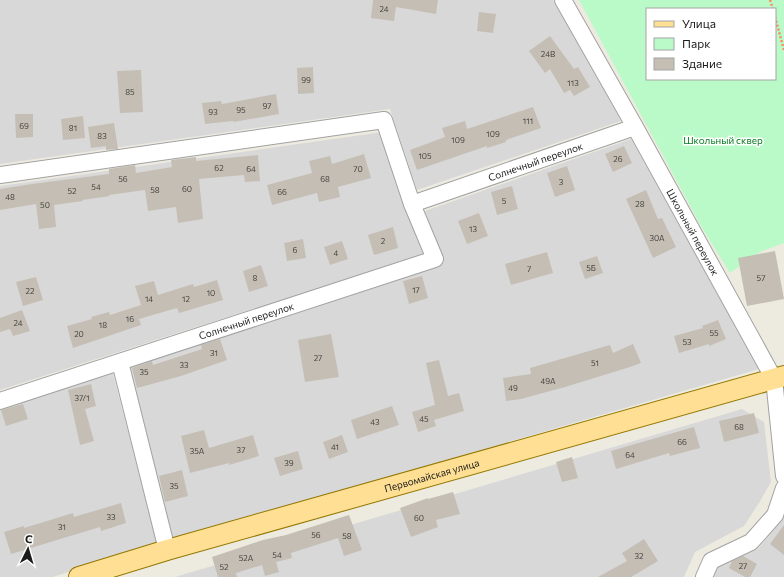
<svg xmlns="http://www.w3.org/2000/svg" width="784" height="577" viewBox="0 0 784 577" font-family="Commissioner,sans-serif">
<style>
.residential{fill:#d9d8d8}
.park{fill:#bafac8;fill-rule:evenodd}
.building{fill:#c5beb4}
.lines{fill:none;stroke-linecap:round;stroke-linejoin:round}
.minor-casing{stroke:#a2a2a2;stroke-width:18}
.major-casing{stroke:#937700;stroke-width:22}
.path{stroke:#fd8761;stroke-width:2.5;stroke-dasharray:2 2;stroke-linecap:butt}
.minor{stroke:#fff;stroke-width:16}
.major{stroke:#fedf94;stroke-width:20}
.labels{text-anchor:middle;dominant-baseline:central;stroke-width:3;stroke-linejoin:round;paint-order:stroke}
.number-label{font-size:8px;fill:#464441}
.park-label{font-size:10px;fill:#087b22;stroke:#fff}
.street-label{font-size:10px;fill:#1b1b1b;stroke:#fff}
</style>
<rect width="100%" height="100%" fill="#edebe0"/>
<!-- residential -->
<path class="residential" d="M0 0H553L621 121 417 190 390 109 0 164Z
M383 132 426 253 0 390V186Z
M631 139 759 369 171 540 128 366 444 262 425 211Z
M113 374 157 543 53 577H0V408Z
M742 409 764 422 771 482 759 503 744 526 695 552 684 577H175Z
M784 513V577H714L716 568 758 549 782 520Z"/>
<!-- park -->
<path class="park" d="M579 0H784V243L760 252 730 273 701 226ZM647 9H775V79H647Z"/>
<!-- building -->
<path class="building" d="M373 0H438L436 14 396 7 394 21 371 18Z
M479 12 496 14 493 33 477 31Z
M550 36 574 69 578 67 590 87 574 96 570 90 564 93 550 69 545 73 529 51Z
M313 67 314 93 298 94 297 68Z
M141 70 143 112 120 113 117 71Z
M276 94 279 114 234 122 233 121 205 124 202 103 221 101 222 104Z
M533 107 541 128 506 140V142L487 148V146L417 170 410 150 445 137 442 128 465 121 467 129Z
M15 114H33V137L16 138Z
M83 116 85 138 63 140 61 119Z
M114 123 118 149 106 150V146L91 148 88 127Z
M624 146 632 163 613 172 605 154Z
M364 154 371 178 338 187 340 197 319 202 317 193 272 205 267 185 312 173 309 161 330 156 332 164Z
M258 155 260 181 245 182 244 175 199 179 203 219 178 223 176 207 148 211 145 190 109 195 110 196 82 200 83 201 54 205 56 227 39 229 36 204 0 210V189L32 184 109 174V169L135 165 136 173 172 167 171 160 196 157V161Z
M567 166 575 190 555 197 547 173Z
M512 186 518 209 497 215 491 192Z
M646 190 658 219 662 218 676 247 653 258 626 199Z
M479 213 488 236 467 244 458 221Z
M393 227 398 248 374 255 368 235Z
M303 239 306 258 287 261 284 243Z
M342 241 348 259 330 265 324 247Z
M775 251 784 299 747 306 738 258Z
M547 252 553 273 511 285 505 264Z
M597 256 603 273 585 279 579 262Z
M261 265 268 286 249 292 243 271Z
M422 276 428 298 409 304 403 281Z
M36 277 43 300 23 306 16 282Z
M217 280 223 300 179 313 177 308 139 319 141 325 73 348 67 326 92 319 91 317 109 312 110 315 141 305 135 286 154 281 158 295 193 284 194 287Z
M22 310 30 331 13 336 10 329 0 332V318Z
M718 320 726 339 709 346V344L679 353 674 336 703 328 702 326Z
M331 334 339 377 305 382 298 340Z
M220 339 227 360 181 376 137 388 132 368 152 361 153 365 202 349 201 345Z
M633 344 641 363 630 367 565 387 521 399 506 401 503 378 531 374 530 368 610 345 613 353Z
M439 360 448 396 459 393 464 411 434 420 436 426 418 432 412 412 435 405 426 363Z
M91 384 96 406 85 409 94 441 80 445 68 390Z
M23 404 28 419 6 426 1 410Z
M392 406 399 425 357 439 351 420Z
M754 413 759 433 724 442 719 421Z
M694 427 700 448 670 456 669 453 616 469 611 451Z
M204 430 209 448 253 435 259 456 229 465V463L190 473 181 436Z
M342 435 348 452 329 459 323 442Z
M298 451 303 469 280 476 274 458Z
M572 457 578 478 562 482 556 462Z
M182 470 188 496 165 502 159 476Z
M453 492 460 514 436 520 438 527 411 537 400 508 428 498V499Z
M121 503 126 523 101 531 100 527 11 554 4 532 24 526V528L73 513 74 517Z
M349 515 362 550 344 556 338 538 291 553 292 558 276 562 279 572 265 576 262 565 236 573 237 577H218L212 557 263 540 286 535Z
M784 525V555L770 544Z
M644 539 658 561 631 577H598L627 561 622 553Z
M743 556 757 564 750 577H745L729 568 732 561Z"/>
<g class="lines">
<defs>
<g id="minor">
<path id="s1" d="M563 0 635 127 774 379 784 476"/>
<path id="s2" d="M0 175 384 120 412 204 635 127"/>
<path d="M120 362 167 550"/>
<path id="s3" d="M0 401 435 259 412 204"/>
<path d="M704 577 711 561 751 542 775 515 784 488"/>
</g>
<g id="major">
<path id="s4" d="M79 577 167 550 784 376"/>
</g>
</defs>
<!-- minor casing -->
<use href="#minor" class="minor-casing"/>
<!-- major casing -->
<use href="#major" class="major-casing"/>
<!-- path -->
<path class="path" d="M770 0 773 9
M775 17 784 50"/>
<!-- minor -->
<use href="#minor" class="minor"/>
<!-- major -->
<use href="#major" class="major"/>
</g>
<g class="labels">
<!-- number labels -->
<g class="number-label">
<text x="384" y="9">24</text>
<text x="548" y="54">24В</text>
<text x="306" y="80">99</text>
<text x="573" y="83">113</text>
<text x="130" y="92">85</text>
<text x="267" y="106">97</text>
<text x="241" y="110">95</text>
<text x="213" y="112">93</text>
<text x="528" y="121">111</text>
<text x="24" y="126">69</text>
<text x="73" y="128">81</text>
<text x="493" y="134">109</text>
<text x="102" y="136">83</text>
<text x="458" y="140">109</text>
<text x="425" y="156">105</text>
<text x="618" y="159">26</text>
<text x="219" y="168">62</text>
<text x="251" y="169">64</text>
<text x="358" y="169">70</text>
<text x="123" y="179">56</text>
<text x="325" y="179">68</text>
<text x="561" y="182">3</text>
<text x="96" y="187">54</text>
<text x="187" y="189">60</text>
<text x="155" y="190">58</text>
<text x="72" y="191">52</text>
<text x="282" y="192">66</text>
<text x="10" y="197">48</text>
<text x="504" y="201">5</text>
<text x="640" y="204">28</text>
<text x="45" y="205">50</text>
<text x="473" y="229">13</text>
<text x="657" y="238">30А</text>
<text x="383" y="241">2</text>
<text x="295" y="250">6</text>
<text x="336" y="253">4</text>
<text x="591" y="268">5Б</text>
<text x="529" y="269">7</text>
<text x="255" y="278">8</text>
<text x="761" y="278">57</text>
<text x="416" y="290">17</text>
<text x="30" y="291">22</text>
<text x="211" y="293">10</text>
<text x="149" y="299">14</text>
<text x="186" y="299">12</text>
<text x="130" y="319">16</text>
<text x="18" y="323">24</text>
<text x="103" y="325">18</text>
<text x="714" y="333">55</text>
<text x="79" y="334">20</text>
<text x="687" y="342">53</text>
<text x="214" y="353">31</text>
<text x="318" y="358">27</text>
<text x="595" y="363">51</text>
<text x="184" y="365">33</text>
<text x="144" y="372">35</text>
<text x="548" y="381">49А</text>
<text x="513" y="388">49</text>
<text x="82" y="398">37/1</text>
<text x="424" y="419">45</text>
<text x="375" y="422">43</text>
<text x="739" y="427">68</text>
<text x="682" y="442">66</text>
<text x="335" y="447">41</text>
<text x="241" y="450">37</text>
<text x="197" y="451">35А</text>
<text x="630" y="455">64</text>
<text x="289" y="463">39</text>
<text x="174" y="486">35</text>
<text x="111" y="517">33</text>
<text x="419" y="518">60</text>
<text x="62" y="527">31</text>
<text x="316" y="535">56</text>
<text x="347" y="536">58</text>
<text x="277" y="555">54</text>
<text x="639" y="556">32</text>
<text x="246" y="558">52А</text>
<text x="743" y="566">27</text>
<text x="224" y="567">52</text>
</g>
<!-- park labels -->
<g class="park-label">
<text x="723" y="140">Школьный сквер</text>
</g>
<!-- street labels -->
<g class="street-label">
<text stroke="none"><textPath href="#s2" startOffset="607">Солнечный переулок</textPath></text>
<text stroke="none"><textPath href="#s1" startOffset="266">Школьный переулок</textPath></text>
<text stroke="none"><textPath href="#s3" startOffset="259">Солнечный переулок</textPath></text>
<text stroke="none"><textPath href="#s4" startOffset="367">Первомайская улица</textPath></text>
</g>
</g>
<!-- legend -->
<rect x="646" y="8" width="130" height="72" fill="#ffffff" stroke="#a4a4a4"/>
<rect x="654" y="21" width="20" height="6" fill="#fedf94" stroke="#a4a4a4"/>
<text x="682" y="28" font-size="12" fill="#1b1b1b">Улица</text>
<rect x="654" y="38" width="20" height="12" fill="#bafac8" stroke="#a4a4a4"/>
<text x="682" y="48" font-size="12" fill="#1b1b1b">Парк</text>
<rect x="654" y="58" width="20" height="12" fill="#c5beb4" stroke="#a4a4a4"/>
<text x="682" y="68" font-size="12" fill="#1b1b1b">Здание</text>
<!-- north arrow -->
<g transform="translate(28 549) rotate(5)" stroke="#ffffff" stroke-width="3" paint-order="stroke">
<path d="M0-3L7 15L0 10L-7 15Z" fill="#1b1b1b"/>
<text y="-6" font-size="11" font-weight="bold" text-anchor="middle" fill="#1b1b1b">С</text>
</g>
</svg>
